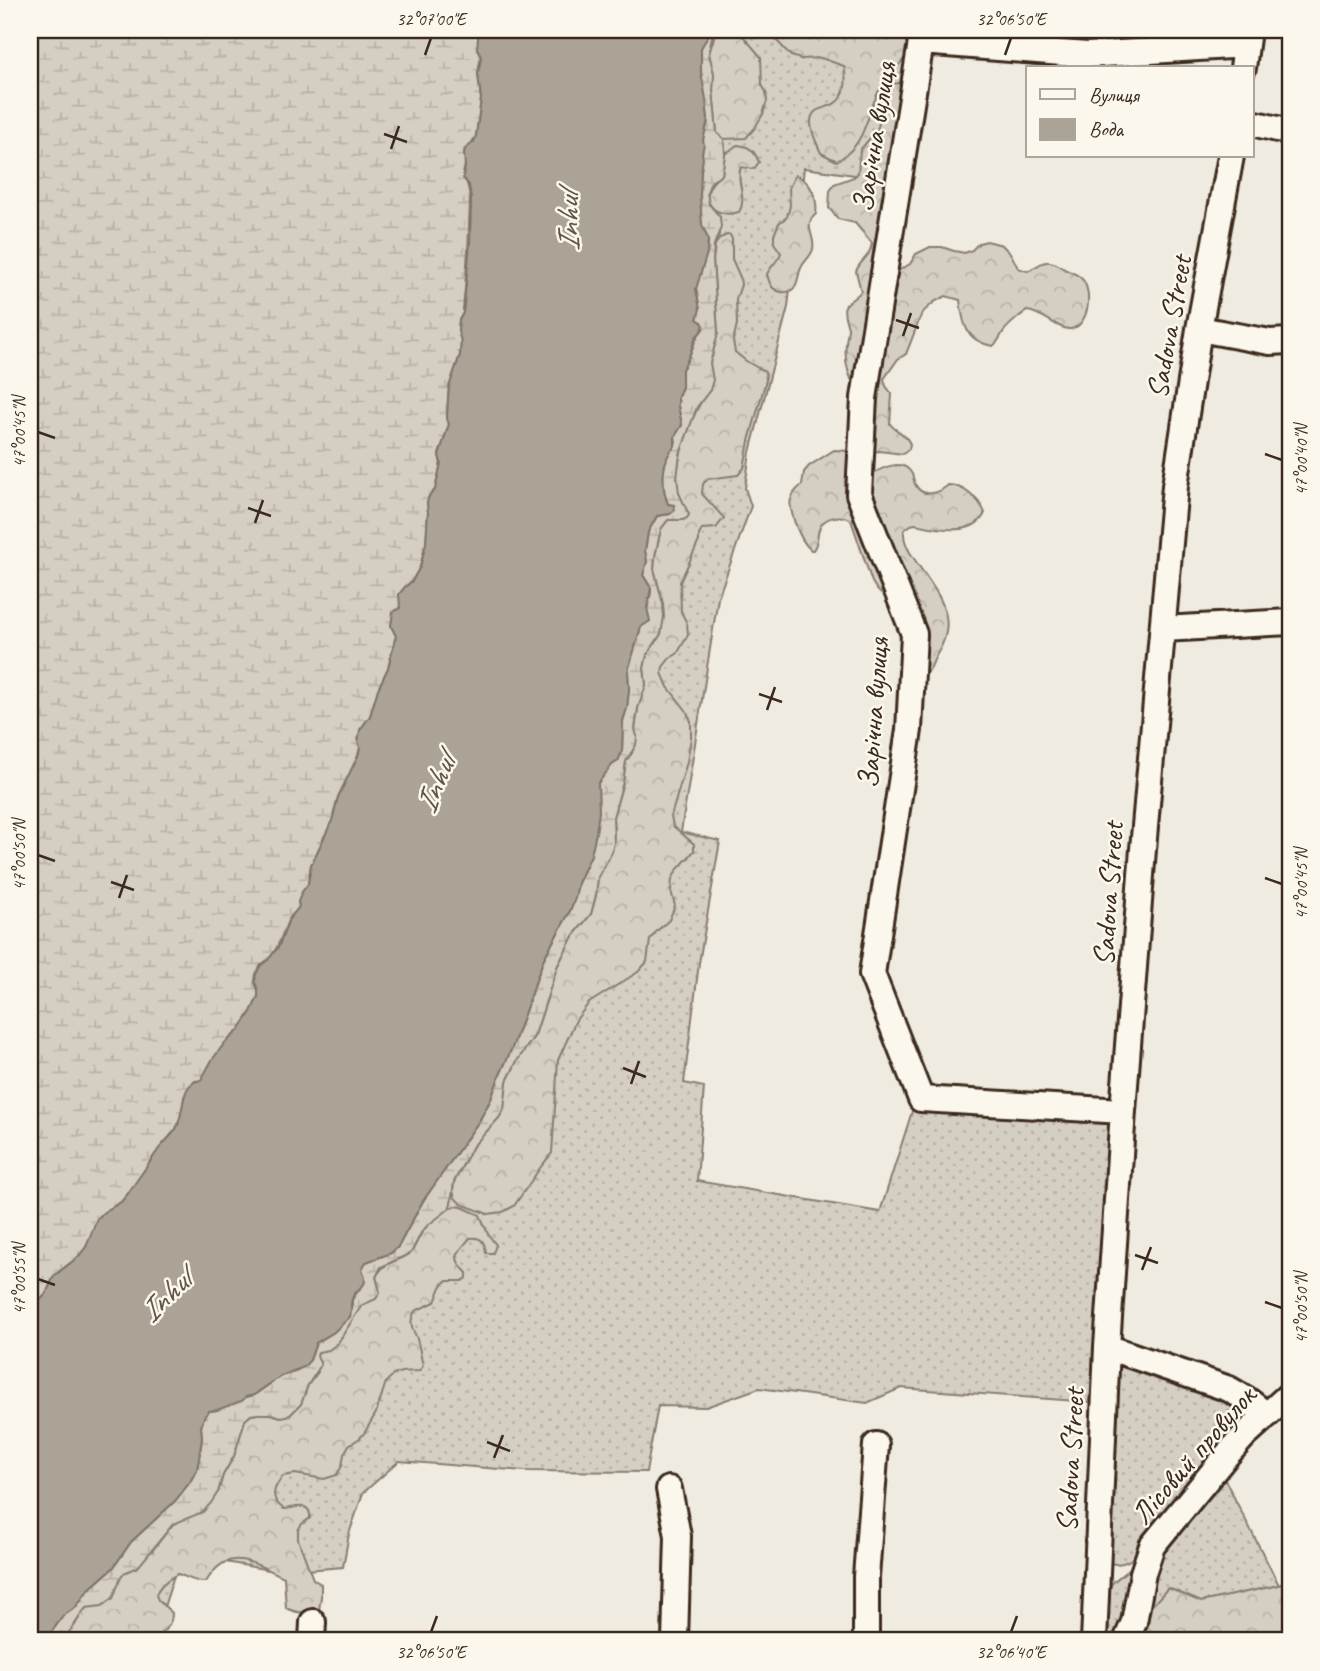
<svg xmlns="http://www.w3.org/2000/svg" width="1320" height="1671" viewBox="0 0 1320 1671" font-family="Caveat,sans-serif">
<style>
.grass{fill:url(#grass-dots);stroke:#887c70;stroke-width:2}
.forest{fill:url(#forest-crowns);stroke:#887c70;stroke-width:2}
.wetland{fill:url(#wetland-marsh);stroke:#887c70;stroke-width:2}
.water{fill:#aca397;stroke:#7f7367;stroke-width:2}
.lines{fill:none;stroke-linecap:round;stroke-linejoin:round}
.minor-casing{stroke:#3b2a1e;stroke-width:30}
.minor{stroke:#fbf7ec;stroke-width:24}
.ticks{fill:none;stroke:#3b2a1e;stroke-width:2.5}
.labels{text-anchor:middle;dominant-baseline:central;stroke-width:5;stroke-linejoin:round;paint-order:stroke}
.street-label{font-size:30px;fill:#3b2a1e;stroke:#fbf7ec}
.water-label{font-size:32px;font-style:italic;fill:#635448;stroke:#fbf7ec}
.neatline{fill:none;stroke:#3b2a1e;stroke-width:2.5}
.ticks-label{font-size:18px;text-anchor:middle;fill:#3b2a1e}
</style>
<defs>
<pattern id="grass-dots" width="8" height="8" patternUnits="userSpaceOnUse" patternTransform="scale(1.75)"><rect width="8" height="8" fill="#d5cec3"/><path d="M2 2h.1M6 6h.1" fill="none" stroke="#b8b1a7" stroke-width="1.8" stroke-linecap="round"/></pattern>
<pattern id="forest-crowns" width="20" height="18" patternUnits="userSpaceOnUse" patternTransform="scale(1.75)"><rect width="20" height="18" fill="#d5cec3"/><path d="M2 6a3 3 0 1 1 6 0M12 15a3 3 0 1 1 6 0" fill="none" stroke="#b8b1a7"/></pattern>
<pattern id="wetland-marsh" width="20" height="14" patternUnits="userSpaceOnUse" patternTransform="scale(1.75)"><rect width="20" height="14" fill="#d5cec3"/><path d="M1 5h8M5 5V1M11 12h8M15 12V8" fill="none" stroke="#b8b1a7"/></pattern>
</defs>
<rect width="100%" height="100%" fill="#f0ebe0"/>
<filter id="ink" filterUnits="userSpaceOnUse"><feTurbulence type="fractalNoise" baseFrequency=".0143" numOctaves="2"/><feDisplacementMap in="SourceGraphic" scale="14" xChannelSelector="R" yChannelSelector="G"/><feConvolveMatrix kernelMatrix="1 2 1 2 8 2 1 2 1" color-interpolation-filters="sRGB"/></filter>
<g filter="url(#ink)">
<!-- grass -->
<path class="grass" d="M713 30H853L924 38 897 181 804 168 788 307 750 452 745 488 751 506 718 598 681 832 720 841 699 963 684 1083 704 1087 697 1181 880 1212 915 1102 1106 1120 1110 1128 1090 1402 901 1388 867 1403 759 1388 706 1407 658 1406 646 1472 524 1471 399 1461 363 1493 349 1534 343 1567 280 1572 181 1554 153 1641H61L120 1579 451 1203 454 1182 557 967 663 604 654 569 686 509 679 493 716 346 714 245 719 235 720 217 709 204 725 154V144L717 133 709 54Z
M1115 1363 1257 1410 1151 1543C1139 1553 1127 1568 1110 1563L1107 1557Z
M1290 1406 1223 1476 1279 1585 1201 1602 1168 1588 1134 1641H1102L1108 1590 1113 1582 1155 1548 1176 1521Z"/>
<!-- forest -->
<path class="forest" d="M716 30H738L761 57 762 85 766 92 767 101 763 114 754 129 746 138 724 139 717 133 713 90 714 74 709 54Z
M767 30H911C910 36 911 46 908 52 905 61 890 73 884 82 864 111 871 141 837 161L821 153C817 144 810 131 811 121 812 108 823 109 832 105 847 97 847 80 844 66L821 58 801 59 791 56Z
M899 83 905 87 894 273 910 264 916 254 930 247H942L954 251 965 253 972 250 979 243 987 241 1002 245 1011 254 1018 268 1027 271C1034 269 1039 263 1046 262 1054 261 1060 266 1066 270 1071 272 1077 274 1081 278 1093 289 1090 325 1071 329 1060 331 1042 312 1027 311 1021 314 1007 327 1004 331 999 337 1000 341 993 346 966 341 963 325 960 300L946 296 934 302 922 313 906 354 898 359 884 379 886 386 892 394 890 424C897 433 905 432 910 444L909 449 903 454 879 451 873 452 867 451 858 391C848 377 844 362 846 344 846 339 848 333 848 328 847 322 842 313 845 306 848 301 857 297 861 291L856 271C861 259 870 258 872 243L855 223 838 219 829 208 830 191 834 184 854 177 858 173 860 150 877 130 880 120 881 110 892 84Z
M737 145C749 146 754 150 759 162L754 169 741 167C735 181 748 197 739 212 709 221 695 191 722 175L725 154Z
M795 175C811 180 818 199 816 214 802 226 816 236 813 249 811 257 804 261 801 268 798 274 798 284 794 288 790 293 783 293 778 291 770 288 769 281 767 274 771 266 778 261 781 253L774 243V235L779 223 787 217 790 206 789 188Z
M727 235H730L732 239V259L740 277 741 285 736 299 737 324 733 341 735 352 746 361 765 372 766 380 749 441 744 468 738 475 708 479 703 484 702 494 724 518 716 528 702 529 699 535V541L680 582 681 612 687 623 688 635 677 654 670 658 663 667 662 673 668 687 686 710 691 721V738L687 762 671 816 673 826 694 844V851L677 870 672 879 671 891 675 906 669 920 657 931 650 940 647 962 638 972 589 1003 576 1020 558 1060 552 1153 540 1168 514 1206 503 1212 488 1214 461 1204 455 1198 453 1191 454 1182 473 1146 499 1118 504 1109 507 1081 517 1061 535 1035 557 967 573 936 591 914 596 895 598 877 612 852 614 832 613 817 623 782 626 761 632 753 637 737 635 730 638 708 646 685 644 668 647 655 661 634 663 604 654 569 655 556 661 529 668 520H683L689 515C686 508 681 501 679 494 671 470 692 408 710 390V363L718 333 713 260 715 245 720 238Z
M834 450 848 451 852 453 872 497 871 480 872 474C884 467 903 458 912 474 913 477 914 481 915 484 922 499 939 493 948 485 962 485 980 499 985 513 974 538 935 528 915 524L911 525 904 530C903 540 909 552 915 560 936 592 961 617 937 654 932 662 931 672 923 677L889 595C879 595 877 590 872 582L851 520C842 514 825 516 820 527 816 535 819 542 813 550H811C803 543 800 535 796 526 790 508 785 498 802 485L804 472 809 466Z
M455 1206 462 1207 480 1215 488 1234 496 1245 493 1253H486C485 1243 482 1236 470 1238 457 1254 450 1256 467 1273V1278L462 1281H446L441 1287 435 1302 415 1311C406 1329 416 1329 418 1343 420 1350 421 1358 423 1366L419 1371 401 1372 393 1375 386 1382 376 1413 365 1432 360 1438 349 1445 344 1454 342 1466 337 1475 324 1479 295 1474 283 1476C273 1488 269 1499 284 1509 295 1508 311 1501 310 1518L302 1524 298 1530V1539L313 1579 321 1584V1597L319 1610C307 1613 297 1614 286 1608L284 1577C252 1563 228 1544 206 1582 196 1583 187 1577 178 1574 168 1579 159 1585 156 1595L158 1600 172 1613C172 1627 162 1632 153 1641H61L75 1625 80 1615 86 1608 113 1598 120 1579 124 1573 152 1551 173 1524 182 1520 218 1492 223 1475 234 1456 245 1420 251 1415 257 1414H271L281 1417 290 1415 301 1404 308 1385 318 1372 317 1356 318 1352 337 1344 362 1304 379 1287 376 1277C385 1260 394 1264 408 1255 414 1251 416 1242 420 1236 427 1223 441 1211 455 1206Z
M1290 1580V1641H1134L1137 1622 1168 1588 1201 1602 1279 1585Z"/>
<!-- wetland -->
<path class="wetland" d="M30 30H479L478 34 481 56 478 74 481 99 476 136 469 147 463 174C472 192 470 203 469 223 469 253 465 283 463 313L459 320 458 331 461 341 460 355 449 387 448 398 447 419 449 424 439 455 441 463 435 490 429 496 427 503 428 512 426 543 420 567 412 581 404 588 400 600V608L391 625 396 636 388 668 378 689 370 716 360 730V748L358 756 338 797 332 821 311 865 308 884 302 892 298 902 299 907C296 912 291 916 288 921 280 938 278 954 261 965L255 982 258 990V997L251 1012 239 1030 224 1044 201 1081H195L184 1097 183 1111 176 1129 159 1149 127 1195 121 1202 104 1212 97 1219 86 1247 78 1257 54 1276 46 1294 30 1312Z
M709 30H713L709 54 714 74 713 90 717 133 724 139 725 154 722 175 711 182 707 192 709 204 720 217 721 227 714 245 713 260 718 333 710 363 713 380 710 390 697 407 680 454 677 477 679 493 689 515 687 518 683 520H668L661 529 655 556 654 569 663 604 664 617 661 634 647 655 644 668 646 685 638 708 635 729 637 737 636 745 626 761 623 782 613 817 614 843 612 852 598 877 596 895 591 914 573 936 557 967 535 1035 517 1061 507 1081 504 1109 499 1118 473 1146 460 1170 454 1182 451 1203 449 1209 427 1226 421 1233 411 1253 381 1267 376 1277 380 1292 376 1299 362 1305 337 1344 329 1350 318 1352 317 1356 321 1365 308 1385 301 1404 290 1415 281 1417 271 1414H257L251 1415 245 1420 234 1456 223 1475 218 1492 211 1503 203 1512 173 1524 139 1566 124 1573 120 1579 113 1598 102 1606 86 1608C77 1619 72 1632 61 1641H45L63 1616 76 1607 88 1590 113 1568 131 1542 175 1501 190 1482 197 1469 199 1459 202 1438 201 1427 204 1417 209 1411 217 1410 246 1396 254 1395 281 1376 295 1372 310 1360 316 1343 334 1332 352 1310V1300C359 1288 368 1284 361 1269L366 1262 391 1253 398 1247 423 1201 479 1121 491 1099 499 1077 512 1048 544 958 569 913 575 898 578 883 591 855 598 783 612 765 618 761 622 751 623 721 627 708 629 690 628 671 641 627 644 624 651 593V588L643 575 647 561 645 551 648 532 657 516 670 514 674 505 668 504C662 491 662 471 667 457 669 451 673 447 676 442L675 436 682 425 678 406V396L682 387V369C692 357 692 340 703 329L702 322 697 320C698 316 699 313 699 309 700 302 696 295 696 288 696 272 709 257 708 241 707 235 703 231 702 226 699 209 699 189 701 172 702 161 702 150 703 140 704 133 708 126 708 119 706 96 698 73 701 49 702 42 708 36 709 30Z"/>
<!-- water -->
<path class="water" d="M479 30H709L710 33 701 48V72L706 99 708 120 703 140 704 144 702 153 703 159 701 170 700 196 702 225 708 239 707 253 696 289 700 309 697 319C701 322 705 323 703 328 702 332 698 334 696 337 691 348 690 359 682 369V387L678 396V406L682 425 675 436V446C661 459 661 487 668 504L674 505 675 510 670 514 657 516 648 532 645 551 647 561 643 575 651 588 647 608 650 621 641 627 628 671 629 690 627 708 623 721 622 751 618 761 612 765 598 783 599 812 596 833 591 855 578 883 575 898 569 913 544 958 512 1048 499 1077 491 1099 479 1121 423 1201 398 1247 391 1253 366 1262 362 1269C371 1290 357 1284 352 1299 350 1304 352 1311 350 1317L334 1332 316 1343 310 1360 304 1367 281 1376 254 1395 246 1397 242 1401 217 1410 209 1411 204 1417 201 1427 202 1438 199 1459 197 1469 190 1482 175 1501 131 1542 113 1568 88 1590 76 1607 63 1616 45 1641H30V1312L46 1294 54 1276 78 1257 86 1247 97 1219 104 1212 121 1202 127 1195C137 1180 148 1165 158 1150 163 1143 171 1137 176 1129 185 1114 179 1082 201 1080L212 1060 224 1044 239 1030 251 1012 258 997V990L255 982 256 974 261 965 268 960 279 946 289 919 299 907 298 902 302 892 308 884 311 865 332 821 338 797 358 756 360 748 358 742 360 730 370 716 378 689 388 668 396 636 391 626 393 612 400 608 399 594 404 588 412 581 420 567 426 543 428 512 427 503 429 496 435 490 441 463 439 455 449 424 447 419 448 398 449 387 460 355 461 341 458 331 459 320 463 313 470 244 471 199 469 185 463 178 465 166 464 153 465 149 474 142 476 136 481 99 478 74 481 57 477 48Z"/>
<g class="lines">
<defs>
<path id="minor" d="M917 30 921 42 1087 55 1246 45
M921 42 864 398 859 494 914 634 909 730 872 974 921 1099 1123 1111
M1243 68 1248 30
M1252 123 1290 132
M1199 329 1270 342 1290 341
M1163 629 1290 622
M1107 1347 1229 1389 1246 1399 1267 1415
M669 1489 678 1536 675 1641
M312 1641 313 1622
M866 1641V1577L876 1445
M1094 1641 1107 1347 1123 1111 1143 849 1175 486 1199 329 1231 156
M1126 1641 1134 1622 1143 1573 1152 1546 1226 1456 1245 1435 1290 1394"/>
</defs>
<!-- minor casing -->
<use href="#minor" class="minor-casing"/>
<!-- minor -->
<use href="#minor" class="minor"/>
</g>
</g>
<!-- ticks -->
<path class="ticks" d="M425 55 431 38M1005 55 1011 38M384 134 407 142M391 149 399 126M896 320 919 328M903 336 911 313M38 432 55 438M1265 454 1282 460M248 508 271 516M255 523 263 500M759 694 782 702M767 710 775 687M38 855 55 861M1265 878 1282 884M111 882 134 890M119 898 127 875M623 1068 646 1077M631 1084 639 1061M1135 1255 1158 1263M1142 1270 1151 1247M38 1279 55 1285M1265 1302 1282 1308M487 1442 510 1451M494 1458 503 1435M431 1632 437 1616M1011 1632 1017 1616"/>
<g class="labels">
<!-- street labels -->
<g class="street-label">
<text transform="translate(874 137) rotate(-81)">Зарічна вулиця</text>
<text transform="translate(1169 327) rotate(-80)">Sadova Street</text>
<text transform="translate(873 713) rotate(-86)">Зарічна вулиця</text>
<text transform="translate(1108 894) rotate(-86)">Sadova Street</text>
<text transform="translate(1193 1455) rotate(-49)">Лісовий провулок</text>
<text transform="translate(1070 1460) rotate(-87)">Sadova Street</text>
</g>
<!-- water labels -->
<g class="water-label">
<text transform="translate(568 222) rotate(-91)">Inhul</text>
<text transform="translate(435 784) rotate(-68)">Inhul</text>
<text transform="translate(165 1296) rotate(-45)">Inhul</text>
</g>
</g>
<!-- margin -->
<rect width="1320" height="1671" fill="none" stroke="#fbf7ec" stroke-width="77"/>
<!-- legend -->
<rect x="1026" y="66" width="228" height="91" fill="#fbf7ec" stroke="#aea59a" stroke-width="2"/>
<rect x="1040" y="89" width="35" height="10" fill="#fbf7ec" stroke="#aea59a" stroke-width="2"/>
<text x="1089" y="102" font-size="21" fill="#3b2a1e">Вулиця</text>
<rect x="1040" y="119" width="35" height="21" fill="#aca397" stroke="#aea59a" stroke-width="2"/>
<text x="1089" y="136" font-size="21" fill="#3b2a1e">Вода</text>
<rect x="38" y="38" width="1244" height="1594" class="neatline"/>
<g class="ticks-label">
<text x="431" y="25">32°07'00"E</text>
<text x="1011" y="25">32°06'50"E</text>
<text transform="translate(19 432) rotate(-90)" y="6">47°00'45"N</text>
<text transform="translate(1301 460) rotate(-90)" y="6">47°00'40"N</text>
<text transform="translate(19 855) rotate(-90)" y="6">47°00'50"N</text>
<text transform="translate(1301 884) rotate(-90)" y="6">47°00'45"N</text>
<text transform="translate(19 1279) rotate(-90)" y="6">47°00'55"N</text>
<text transform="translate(1301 1308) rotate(-90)" y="6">47°00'50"N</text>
<text x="431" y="1658">32°06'50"E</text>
<text x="1011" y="1658">32°06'40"E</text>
</g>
</svg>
